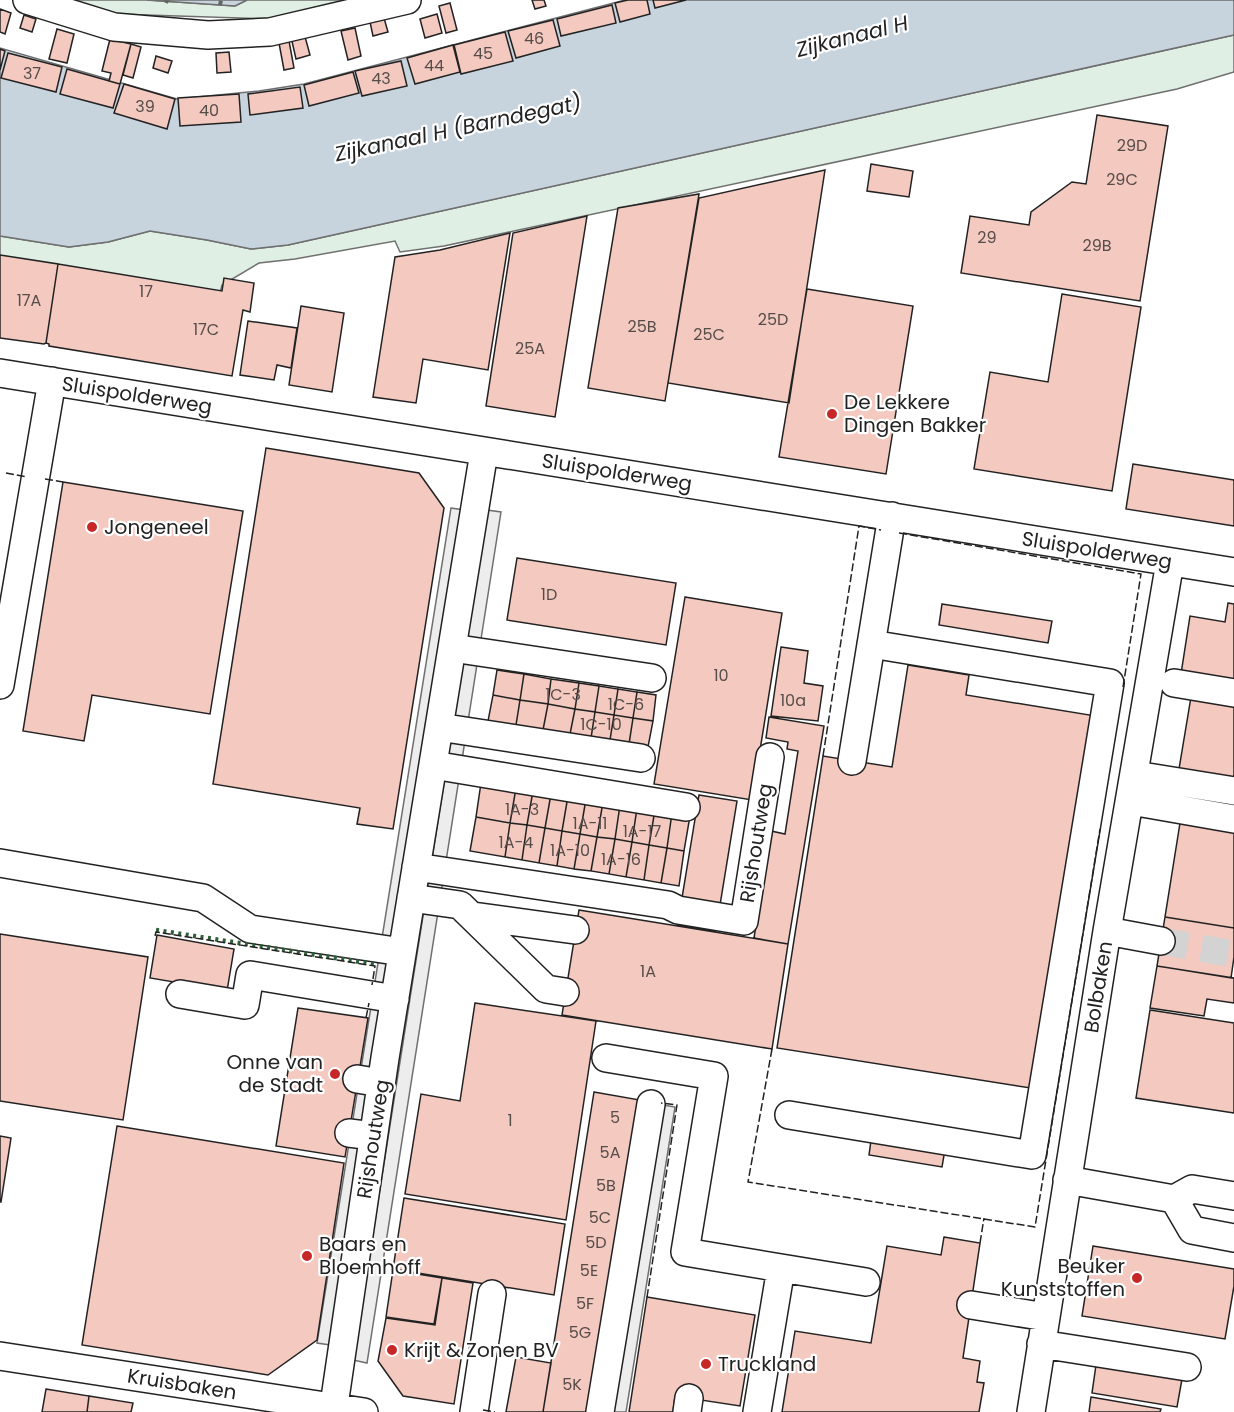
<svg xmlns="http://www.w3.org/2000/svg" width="1234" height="1412" viewBox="0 0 1234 1412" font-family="Poppins,sans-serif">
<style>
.green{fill:#e0efe3;stroke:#6f6f6f;stroke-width:1.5}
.parking{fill:#ededed;stroke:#6f6f6f;stroke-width:1.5}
.water{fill:#c7d3dd;stroke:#6f6f6f;stroke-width:1.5}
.building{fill:#f3c9c0;stroke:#222;stroke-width:1.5}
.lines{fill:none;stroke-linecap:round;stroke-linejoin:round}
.minor-tunnel{stroke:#d3d3d3;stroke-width:27;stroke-dasharray:27 14;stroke-linecap:butt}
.minor-casing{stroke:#222;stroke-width:30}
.path{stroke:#646464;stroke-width:4;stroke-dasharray:4.5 3;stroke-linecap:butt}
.minor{stroke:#fff;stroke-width:27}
.hedge{stroke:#2f5e38;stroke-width:4.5;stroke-dasharray:3 4.5;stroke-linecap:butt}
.fence{stroke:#222;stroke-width:1.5;stroke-dasharray:8 3;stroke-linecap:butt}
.poi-dot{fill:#c62828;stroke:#fff;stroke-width:2}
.labels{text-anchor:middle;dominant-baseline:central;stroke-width:4.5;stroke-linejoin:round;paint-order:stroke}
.number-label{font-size:16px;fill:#564c4a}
.street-label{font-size:20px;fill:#222;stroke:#fff}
.poi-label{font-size:20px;fill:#222;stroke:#fff;text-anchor:start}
.water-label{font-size:21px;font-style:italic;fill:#222;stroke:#fff}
</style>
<rect width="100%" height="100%" fill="#fff"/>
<!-- green -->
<path class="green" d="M70 0H147L235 6 247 0H347L270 19 115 14Z
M1234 35V72L1177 89 444 246 400 252 395 241 295 259 259 263 222 285 219 297 0 257V236L69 247 108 242 150 231 207 240 251 249 288 245Z"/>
<!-- parking -->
<path class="parking" d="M451 508 464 510 330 1345 317 1343Z
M487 510 501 512 367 1363 353 1360Z
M657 1104 675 1107 626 1412H608Z"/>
<!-- water -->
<path class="water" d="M147 0H247L235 6Z
M625 0H1234V35L288 245 251 249 207 240 150 231 108 242 69 247 0 236V48L177 99 259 91 304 84Z"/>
<!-- building -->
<path class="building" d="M532 0H544L546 6 535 9Z
M628 0H647L650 14 620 22 615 3Z
M653 0H686L655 8Z
M450 3 457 30 446 33 439 6Z
M612 5 616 23 561 36 557 19Z
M0 9 11 13 5 34 0 32Z
M437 14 442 33 425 38 420 19Z
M24 15 36 19 32 32 20 28Z
M384 18 388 32 373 36 370 22Z
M553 20 560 46 516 58 508 31Z
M355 28 361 56 348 60 341 31Z
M57 29 74 34 67 63 49 59Z
M505 32 513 61 461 74 454 45Z
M304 33 310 55 296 59 291 37Z
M110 39 131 44 120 84 109 81 111 73 102 71Z
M289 41 294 68 284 70 279 43Z
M131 44 141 47 133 78 123 75Z
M453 45 460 72 415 84 407 58Z
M0 49 5 51 0 70Z
M229 52 231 72 217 73 216 53Z
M8 53 62 67 56 92 1 78Z
M156 56 172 61 168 73 153 68Z
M401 61 407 86 362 96 355 71Z
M67 69 120 84 113 108 60 94Z
M353 72 359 93 309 106 304 85Z
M124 84 175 99 167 129 114 113Z
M300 87 303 108 250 115 248 94Z
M239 94 241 122 180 126 178 98Z
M1097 115 1168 126 1140 301 961 273 970 216 1029 225 1031 212 1072 182 1086 184Z
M871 164 913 171 909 197 867 191Z
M825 170 789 403 668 383 699 198Z
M699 194 665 401 588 388 618 208Z
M587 216 555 417 486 406 513 233Z
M510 233 488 370 423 359 416 403 373 397 395 257 440 250Z
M0 255 58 264 46 343 44 344 0 338Z
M58 264 222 291 224 278 254 283 250 312 243 310 232 376 49 346V344L46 343Z
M807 289 913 306 886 474 779 457Z
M1062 294 1141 307 1112 491 974 469 990 372 1048 382Z
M301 306 344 313 332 392 289 385Z
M248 321 297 328 291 368 277 365 274 380 240 375Z
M266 448 419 473 444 508 393 829 357 824 360 808 213 784Z
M1133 464 1234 480V526L1126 509Z
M63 482 243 511 210 714 92 695 84 741 23 731Z
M517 558 676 583 666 645 507 620Z
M685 597 782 613 752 800 654 784Z
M1228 603 1234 604V683L1181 674 1190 616 1225 622Z
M942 604 1052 621 1048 643 939 625Z
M781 647 808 651 804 683 823 686 818 721 771 716Z
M908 665 969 675 966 695 1096 716 1037 1089 777 1048 823 756 892 767Z
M497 670 524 674 520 700 493 695Z
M524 674 551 679 548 704 520 700Z
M551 679 579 683 575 709 548 704Z
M579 683 599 686 595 712 575 709Z
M599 686 618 689 614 715 595 712Z
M618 689 637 692 633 718 614 715Z
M1192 691 1234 698V784L1178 775Z
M637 692 656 695 653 721 633 718Z
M493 695 520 700 516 725 488 721Z
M520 700 548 704 543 730 516 725Z
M548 704 575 709 570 734 543 730Z
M575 709 595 712 591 738 570 734Z
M595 712 614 715 610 740 591 738Z
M614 715 633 718 629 744 610 740Z
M769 717 824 726 788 944 754 938 771 831 785 834 798 751 787 749 788 742 766 738Z
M633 718 653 721 648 747 629 744Z
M481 783 516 788 510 823 476 817Z
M516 788 533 791 527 825 510 823Z
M533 791 551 794 545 828 527 825Z
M551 794 568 796 562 831 545 828Z
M699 795 737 801 719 911 681 904Z
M568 796 586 799 580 834 562 831Z
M586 799 603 802 597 837 580 834Z
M603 802 620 805 615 839 597 837Z
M620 805 637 808 632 842 615 839Z
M637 808 655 810 649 845 632 842Z
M655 810 672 813 667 848 649 845Z
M672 813 690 816 684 851 667 848Z
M476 817 510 823 505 857 470 851Z
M510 823 527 825 522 860 505 857Z
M1180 823 1234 832V928L1165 917Z
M527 825 545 828 539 863 522 860Z
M545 828 562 831 557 866 539 863Z
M562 831 580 834 574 869 557 866Z
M580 834 597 837 591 871 574 869Z
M597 837 615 839 609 874 591 871Z
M615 839 632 842 626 877 609 874Z
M632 842 649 845 644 880 626 877Z
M649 845 667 848 661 883 644 880Z
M667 848 684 851 679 886 661 883Z
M579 910 788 944 772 1049 562 1015Z
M679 916 717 922 716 931 678 925Z
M1165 917 1234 928V957L1231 978 1157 966Z
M0 934 148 957 123 1120 0 1101Z
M157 935 234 949 227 991 150 978Z
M1157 966 1234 978V1003L1207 999 1204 1016 1150 1008Z
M475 1003 596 1021 566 1220 405 1194 421 1094 460 1101Z
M298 1008 368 1018 345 1157 276 1146Z
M1150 1010 1234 1023V1113L1136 1098Z
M594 1092 640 1100 591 1412H543Z
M117 1126 344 1163 317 1340 268 1375 82 1345Z
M873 1126 947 1138 942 1167 869 1155Z
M0 1136 11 1138 1 1202H0Z
M404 1198 565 1224 554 1295 393 1269Z
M944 1237 980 1243 963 1358 980 1361 977 1382 984 1383 979 1412H782L795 1331 871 1343 887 1246 941 1255Z
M1093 1246 1234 1269V1286L1225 1339 1082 1316Z
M393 1270 442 1278 434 1324 386 1317Z
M442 1278 473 1283 454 1404 403 1396 378 1361 386 1318 435 1325Z
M647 1297 755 1315 740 1406 675 1396 673 1412H629Z
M516 1357 551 1363 543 1412H506Z
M1096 1365 1182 1379 1177 1407 1092 1393Z
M46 1389 89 1396 87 1412H42Z
M89 1396 133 1403 131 1412H87Z
M1091 1397 1161 1409 1160 1412H1089Z"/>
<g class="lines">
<!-- minor-tunnel -->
<path class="minor-tunnel" d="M1161 941 1234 954"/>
<defs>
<path id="minor" d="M27 0 114 27 208 35 270 32 407 0
M0 373 1234 572
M452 648 652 678
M1174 683 1234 693
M0 685 52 381
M439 727 641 758
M852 761 892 516
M433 765 686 807
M1135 775 1234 791
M1131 801 1234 819
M0 863 203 898 250 929 402 952
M416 867 668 905 678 910 744 921 770 757
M411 898 460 905 546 989 565 992
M473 916 575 930
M1107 931 1161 941
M180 994 245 1005 250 975 395 999
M606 1058 714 1076 685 1252 781 1268 757 1412
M357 1079 381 1083
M789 1115 1032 1155 1110 683 871 644
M349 1133 373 1136
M1067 1180 1174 1199 1192 1189 1234 1196
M1174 1199 1192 1230 1234 1238
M781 1268 866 1282
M971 1305 1046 1317
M1041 1344 1187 1367
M0 1356 364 1412
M333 1412 385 1058 484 452
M474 1412 492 1294
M600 1412 651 1104
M687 1412 689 1398
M1031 1412 1107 931 1170 562"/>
</defs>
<!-- minor casing -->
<use href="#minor" class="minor-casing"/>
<!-- path -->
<path class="path" d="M166 3 167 0
M220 5 221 0"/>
<!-- minor -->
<use href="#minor" class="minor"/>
<!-- hedge -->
<path class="hedge" d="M156 930 374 964"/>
<!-- fence -->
<path class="fence" d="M6 473 27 477
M45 479 63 482
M899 533 1141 574 1123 687
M823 756 859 526 881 530
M155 936 156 932 375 966 372 985
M366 1018 369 1003
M772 1049 748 1182 1035 1227 1100 829
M980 1243 984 1218
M647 1297 677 1105 661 1103
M483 1410 495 1412"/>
</g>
<!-- markers -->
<g class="poi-dot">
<circle cx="832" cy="414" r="6"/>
<circle cx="92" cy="527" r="6"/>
<circle cx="335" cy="1074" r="6"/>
<circle cx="307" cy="1256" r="6"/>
<circle cx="1137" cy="1278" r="6"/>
<circle cx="392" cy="1350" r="6"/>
<circle cx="706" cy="1364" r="6"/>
</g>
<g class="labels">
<!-- number labels -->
<g class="number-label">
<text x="534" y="38">46</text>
<text x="483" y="53">45</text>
<text x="434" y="65">44</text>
<text x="32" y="73">37</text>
<text x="381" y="78">43</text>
<text x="145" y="106">39</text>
<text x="209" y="110">40</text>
<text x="1132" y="145">29D</text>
<text x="1122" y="179">29C</text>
<text x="987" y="237">29</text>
<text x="1097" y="245">29B</text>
<text x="146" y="291">17</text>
<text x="29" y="300">17A</text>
<text x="773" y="319">25D</text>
<text x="642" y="326">25B</text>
<text x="206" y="329">17C</text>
<text x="709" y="334">25C</text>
<text x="530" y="348">25A</text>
<text x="549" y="594">1D</text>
<text x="721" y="675">10</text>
<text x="563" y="694">1C-3</text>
<text x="793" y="700">10a</text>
<text x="626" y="704">1C-6</text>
<text x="601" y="724">1C-10</text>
<text x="522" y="809">1A-3</text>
<text x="590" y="823">1A-11</text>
<text x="642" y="831">1A-17</text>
<text x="516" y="842">1A-4</text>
<text x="570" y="850">1A-10</text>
<text x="621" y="859">1A-16</text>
<text x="648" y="971">1A</text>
<text x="615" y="1117">5</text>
<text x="510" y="1120">1</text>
<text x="610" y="1152">5A</text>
<text x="606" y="1185">5B</text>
<text x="600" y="1217">5C</text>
<text x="596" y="1242">5D</text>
<text x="589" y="1270">5E</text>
<text x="585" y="1303">5F</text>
<text x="580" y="1332">5G</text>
<text x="572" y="1384">5K</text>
</g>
<!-- street labels -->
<g class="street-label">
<text transform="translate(137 395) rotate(9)">Sluispolderweg</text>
<text transform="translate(617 472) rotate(9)">Sluispolderweg</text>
<text transform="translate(1097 550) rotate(9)">Sluispolderweg</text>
<text transform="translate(756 843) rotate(-81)">Rijshoutweg</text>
<text transform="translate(1098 987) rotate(-81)">Bolbaken</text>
<text transform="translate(373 1139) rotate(-81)">Rijshoutweg</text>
<text transform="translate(182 1384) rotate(9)">Kruisbaken</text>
</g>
<!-- poi labels -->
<g class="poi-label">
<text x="844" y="402">De Lekkere<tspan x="844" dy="23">Dingen Bakker</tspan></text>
<text x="104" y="527">Jongeneel</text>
<text x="323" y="1062" text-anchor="end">Onne van<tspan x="323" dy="23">de Stadt</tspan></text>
<text x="319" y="1244">Baars en<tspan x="319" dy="23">Bloemhoff</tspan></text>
<text x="1125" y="1266" text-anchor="end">Beuker<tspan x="1125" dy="23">Kunststoffen</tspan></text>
<text x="404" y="1350">Krijt &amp; Zonen BV</text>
<text x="718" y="1364">Truckland</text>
</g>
<!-- water labels -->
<g class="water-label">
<text transform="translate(852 36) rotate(-14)">Zijkanaal H</text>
<text transform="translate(458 128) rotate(-12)">Zijkanaal H (Barndegat)</text>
</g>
</g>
</svg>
